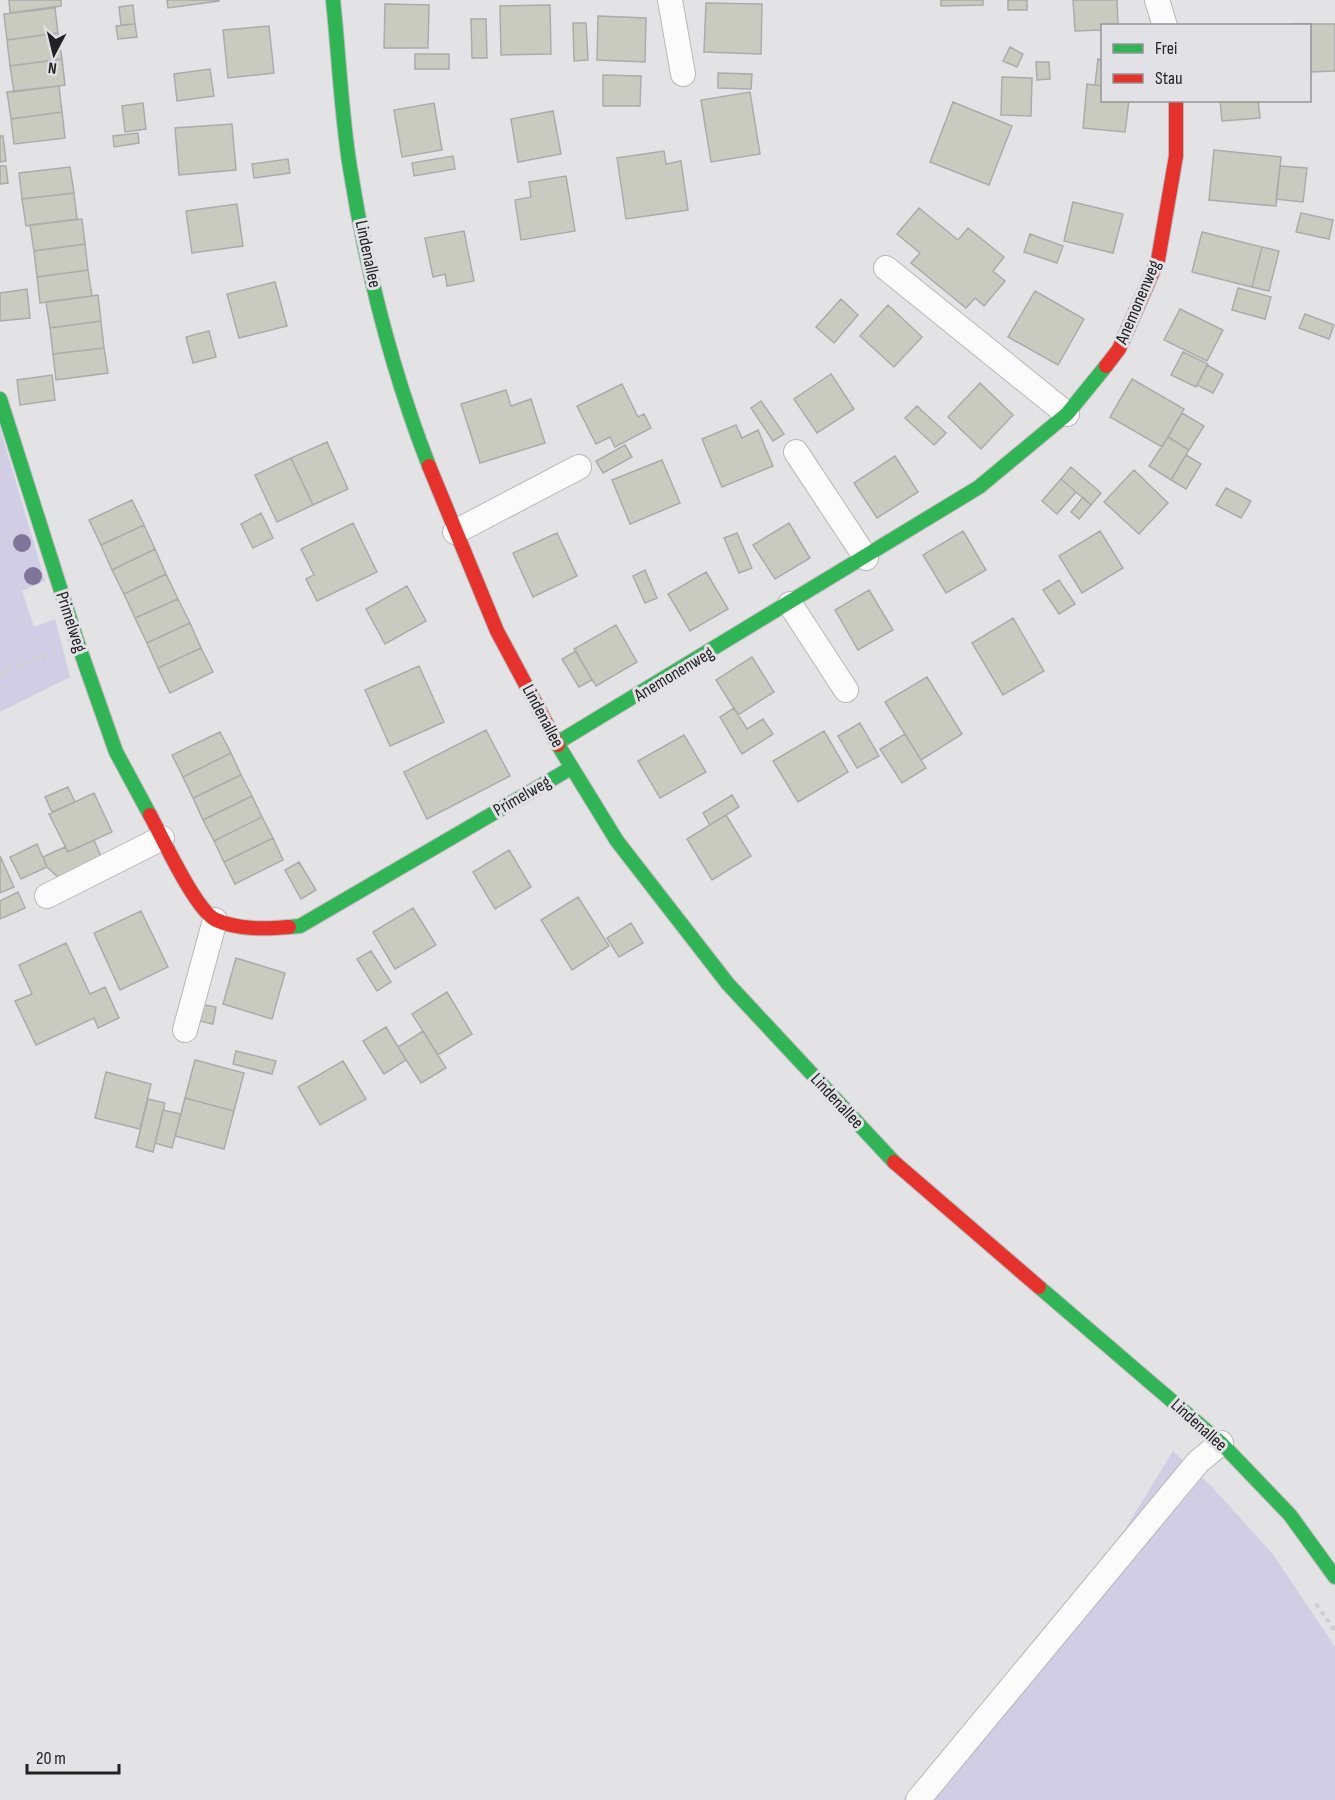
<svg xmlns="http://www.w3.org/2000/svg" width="1335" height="1800" viewBox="0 0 1335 1800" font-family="'Sofia Sans Condensed',sans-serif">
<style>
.green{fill:#d0cde4}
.building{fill:#c9cbc1;stroke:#ababab;stroke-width:1.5}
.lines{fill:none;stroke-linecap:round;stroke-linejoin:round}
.street-casing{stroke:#b8b7b9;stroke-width:26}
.fast-casing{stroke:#b8b7b9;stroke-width:16}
.jam-casing{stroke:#b8b7b9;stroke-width:16}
.path{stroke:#cfced0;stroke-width:4;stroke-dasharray:4.5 4.5;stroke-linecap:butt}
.street{stroke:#fbfbfb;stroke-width:24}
.fast{stroke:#30b455;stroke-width:14}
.jam{stroke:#e5322d;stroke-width:14}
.tree{fill:#7f7599}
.labels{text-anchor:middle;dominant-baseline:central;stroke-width:6;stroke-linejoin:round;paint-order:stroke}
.street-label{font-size:18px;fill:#222223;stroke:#e2e1e5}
</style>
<rect width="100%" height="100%" fill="#e3e2e4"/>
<!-- green -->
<path class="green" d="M0 428 45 581 22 591 34 627 55 619 70 677 0 712Z
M1173 1451 1213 1488 1272 1553 1335 1647V1800H903L1124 1531Z"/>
<!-- building -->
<path class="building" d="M9 0H61V6L10 13Z
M167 0H219V1L168 8Z
M941 0H983V5L941 6Z
M1008 0H1027V10H1008Z
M1073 0H1117L1118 26H1102V30L1075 31Z
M706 3 762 4 761 54 704 52Z
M385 4 429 5 428 48H384Z
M133 5 135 24 121 25 119 7Z
M550 5 551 54 501 55 500 6Z
M55 8 58 33 7 40 4 14Z
M598 16 646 18 645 62 597 60Z
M471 19H486L487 58H472Z
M573 23H586L588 60 574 61Z
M135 24 137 37 118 39 116 26Z
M1292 24H1335V71L1310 72V26Z
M269 26 274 73 228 78 223 30Z
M58 33 62 59 10 66 7 40Z
M1010 47 1023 54 1017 67 1003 61Z
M415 54H449V69H415Z
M62 59 65 85 14 92 10 66Z
M1098 59 1102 60V86L1095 85Z
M1036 62H1049L1050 79 1037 80Z
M210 69 214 96 177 101 174 74Z
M718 73 752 74 751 89 718 88Z
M603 75 641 76 640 106H603Z
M1002 77 1032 78 1031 116 1001 115Z
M1087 84 1102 86V100H1129L1125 132 1083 128Z
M59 86 62 112 11 119 7 92Z
M750 92 760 154 711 162 701 100Z
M1220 100H1258L1260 118 1222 121Z
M953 102 1012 126 989 185 930 162Z
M143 103 146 129 125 132 122 106Z
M434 103 442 150 402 157 394 110Z
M553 111 561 154 518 162 511 119Z
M62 112 65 138 14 144 11 119Z
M232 124 236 170 179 175 175 128Z
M138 133 139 143 114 147 113 136Z
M0 136H3L6 161 0 162Z
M1214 150 1281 157 1276 206 1209 200Z
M664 151 666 164 681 161 688 210 626 219 617 158Z
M453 156 455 169 414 176 412 163Z
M288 159 290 173 254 178 252 164Z
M0 166H6L8 183 0 184Z
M1280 166 1307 168 1303 202 1276 199Z
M70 167 74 193 22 199 19 173Z
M566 176 575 231 521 240 515 200 531 197 529 182Z
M74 193 77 219 26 226 22 199Z
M1073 202 1123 214 1113 253 1064 241Z
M237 204 243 246 192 253 186 211Z
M919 208 958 240 968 228 1004 257 993 271 1005 281 984 306 975 298 966 308 911 263 920 253 897 234Z
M1301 213 1333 220 1329 239 1296 232Z
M82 219 85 244 34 251 30 225Z
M464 231 474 281 447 286 445 274 433 277 425 238Z
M1202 232 1262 247 1252 287 1192 272Z
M1030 234 1063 246 1057 263 1024 252Z
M85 244 88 270 37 277 34 251Z
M1262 247 1279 251 1269 291 1252 287Z
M88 270 92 296 40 303 37 277Z
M275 282 287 326 239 338 227 294Z
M1238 288 1271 297 1265 319 1232 310Z
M27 289 30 318 0 321V293Z
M1035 291 1084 319 1058 365 1008 337Z
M98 295 101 321 50 328 46 302Z
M841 299 858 315 834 343 816 327Z
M888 305 922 337 894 367 860 336Z
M1180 309 1223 330 1207 361 1164 340Z
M1305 314 1334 325 1329 339 1299 328Z
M101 321 104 348 53 354 50 328Z
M209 331 216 357 193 363 186 337Z
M104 348 108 373 56 380 53 354Z
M1183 352 1208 364 1196 387 1171 375Z
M1207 365 1223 374 1213 393 1197 385Z
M831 374 854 409 817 433 794 399Z
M52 375 55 400 20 405 17 380Z
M1132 379 1184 409 1162 447 1110 417Z
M980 383 1013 415 981 449 948 417Z
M622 384 638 417 644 414 651 428 615 447 610 437 596 444 577 406Z
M506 390 511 406 531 399 545 443 480 463 461 404Z
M761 401 784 434 773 441 751 408Z
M917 406 946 433 934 445 905 418Z
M1182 413 1204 426 1189 450 1168 437Z
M736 425 742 438 758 430 773 466 722 487 702 439Z
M1168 437 1189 450 1171 480 1149 466Z
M327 442 348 489 313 505 291 458Z
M625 445 632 457 603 473 596 461Z
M1186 455 1201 464 1186 489 1171 480Z
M895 456 918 492 877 518 854 483Z
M291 458 313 505 277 522 255 475Z
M662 460 680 503 630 524 612 480Z
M1071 467 1101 493 1091 505 1061 479Z
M1134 470 1168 503 1139 534 1104 502Z
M1061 479 1076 492 1057 514 1042 501Z
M1226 488 1251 501 1241 518 1216 505Z
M1083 497 1091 505 1079 519 1071 512Z
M132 500 144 525 101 545 89 520Z
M261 513 273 538 253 548 241 524Z
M353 523 377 572 317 601 306 579 314 575 301 549Z
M789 523 810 558 775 579 753 545Z
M144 525 155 549 112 570 101 545Z
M963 531 986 570 946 593 923 555Z
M1100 531 1123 568 1082 593 1059 556Z
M557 533 577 576 533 597 513 553Z
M737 533 752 568 739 573 724 538Z
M155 549 166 574 124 594 112 570Z
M645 570 657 598 645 603 633 576Z
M706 572 728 609 690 631 668 594Z
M166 574 178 599 135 618 124 594Z
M1059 580 1075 604 1059 614 1043 590Z
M407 586 426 621 385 644 366 609Z
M869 590 893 630 858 650 835 610Z
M178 599 190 623 147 643 135 618Z
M1013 618 1044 671 1003 695 972 643Z
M190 623 201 648 158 668 147 643Z
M616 625 637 662 596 686 574 649Z
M201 648 213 672 170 693 158 668Z
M576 651 592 680 579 687 562 659Z
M752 657 774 692 738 715 716 680Z
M419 666 444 722 390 746 365 690Z
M927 677 962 734 921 760 885 702Z
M734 708 747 729 763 719 773 734 742 754 720 717Z
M860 723 879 756 857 768 838 736Z
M486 730 510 776 427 819 404 772Z
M824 731 848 772 798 802 773 761Z
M220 732 231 753 183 777 172 755Z
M905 734 926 768 902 783 880 749Z
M684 735 706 772 660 798 638 761Z
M231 753 241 775 193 798 183 777Z
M241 775 252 796 203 820 193 798Z
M68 787 75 802 52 812 45 797Z
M94 793 112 832 68 852 49 814Z
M732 795 739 807 710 825 703 813Z
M252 796 262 817 214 841 203 820Z
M726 815 751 856 712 880 687 839Z
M262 817 273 838 224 862 214 841Z
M273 838 283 860 235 884 224 862Z
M94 840 102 859 59 878 47 867 43 857 65 847 68 852Z
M37 844 47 867 21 879 10 857Z
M509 850 531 887 495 909 473 872Z
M0 856 14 887 0 893Z
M299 862 316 890 301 899 285 870Z
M18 892 25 908 0 919V901Z
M578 897 609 946 572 970 541 920Z
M413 908 436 945 395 969 373 932Z
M141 911 168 967 120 990 94 933Z
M631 923 643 943 619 957 607 938Z
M66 943 90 994 105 987 119 1018 98 1028 94 1018 36 1045 15 1001 32 994 19 965Z
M371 951 391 982 377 991 357 959Z
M236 958 285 973 272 1019 223 1004Z
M447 992 472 1034 438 1055 412 1014Z
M200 1004 216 1007 213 1024 196 1020Z
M386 1027 406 1060 384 1074 363 1041Z
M423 1031 446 1068 421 1083 398 1047Z
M236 1051 276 1061 272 1074 233 1064Z
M195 1060 244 1073 234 1111 185 1098Z
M343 1061 366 1099 320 1125 298 1087Z
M106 1072 151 1084 140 1129 95 1118Z
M185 1098 234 1111 224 1149 175 1136Z
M148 1099 165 1103 153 1152 136 1147Z
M163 1110 181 1114 172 1148 155 1143Z"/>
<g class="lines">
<defs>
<path id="street" d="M670 0 683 74
M1157 0 1165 26
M886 268 1067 414
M796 452 866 558
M455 532 579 467
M790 604 846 690
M47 896 162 838
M185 1030 215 920
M918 1800 1198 1462 1221 1443"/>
<path id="fast" d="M333 0C339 56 341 112 350 168 366 268 392 371 429 466
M0 399 77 641 116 752 150 815
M557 743 979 487 1067 414 1106 366
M558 745 617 841 728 984 894 1162
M289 927 300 926 571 768
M1039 1287 1221 1443 1290 1515 1335 1577"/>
<path id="jam" d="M1106 366 1119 349 1158 260 1176 156V100
M429 466 497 631 558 745
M150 815C162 837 196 911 216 920 239 930 266 929 289 927
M894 1162 1039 1287"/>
</defs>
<!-- street casing -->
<use href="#street" class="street-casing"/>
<!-- fast casing -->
<use href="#fast" class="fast-casing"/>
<!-- jam casing -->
<use href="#jam" class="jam-casing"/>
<!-- path -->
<path class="path" d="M0 674 49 653
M1316 1604 1335 1631"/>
<!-- street -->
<use href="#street" class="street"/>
<!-- fast -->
<use href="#fast" class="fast"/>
<!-- jam -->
<use href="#jam" class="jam"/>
</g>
<!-- trees -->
<g class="tree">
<circle cx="22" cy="543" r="9"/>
<circle cx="33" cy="576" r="9"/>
</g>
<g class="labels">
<!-- street labels -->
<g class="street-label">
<text transform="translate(368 254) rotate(78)">Lindenallee</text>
<text transform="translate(1138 302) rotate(-67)">Anemonenweg</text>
<text transform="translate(71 622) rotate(72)">Primelweg</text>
<text transform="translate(674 674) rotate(-31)">Anemonenweg</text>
<text transform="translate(543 716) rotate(62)">Lindenallee</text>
<text transform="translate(522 796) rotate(-30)">Primelweg</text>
<text transform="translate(837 1101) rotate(47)">Lindenallee</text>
<text transform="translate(1199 1425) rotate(42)">Lindenallee</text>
</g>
</g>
<!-- legend -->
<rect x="1101" y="24" width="210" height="78" fill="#e2e1e5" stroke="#959597" stroke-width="1.5"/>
<rect x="1113" y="44" width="30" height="9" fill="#30b455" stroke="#959597" stroke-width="1.5"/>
<text x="1155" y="54" font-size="18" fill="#222223">Frei</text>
<rect x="1113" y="74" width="30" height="9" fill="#e5322d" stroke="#959597" stroke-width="1.5"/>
<text x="1155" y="84" font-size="18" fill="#222223">Stau</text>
<!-- north arrow -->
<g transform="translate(54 54) rotate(187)" stroke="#e2e1e5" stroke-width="4.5" paint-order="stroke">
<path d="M0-4.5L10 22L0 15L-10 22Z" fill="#222223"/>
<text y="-9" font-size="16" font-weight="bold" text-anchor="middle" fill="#222223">N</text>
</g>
<!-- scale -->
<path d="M27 1764v9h92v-9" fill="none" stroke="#222223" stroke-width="3"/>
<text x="36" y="1764" font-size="18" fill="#222223" stroke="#e2e1e5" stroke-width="4.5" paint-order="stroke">20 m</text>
</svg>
